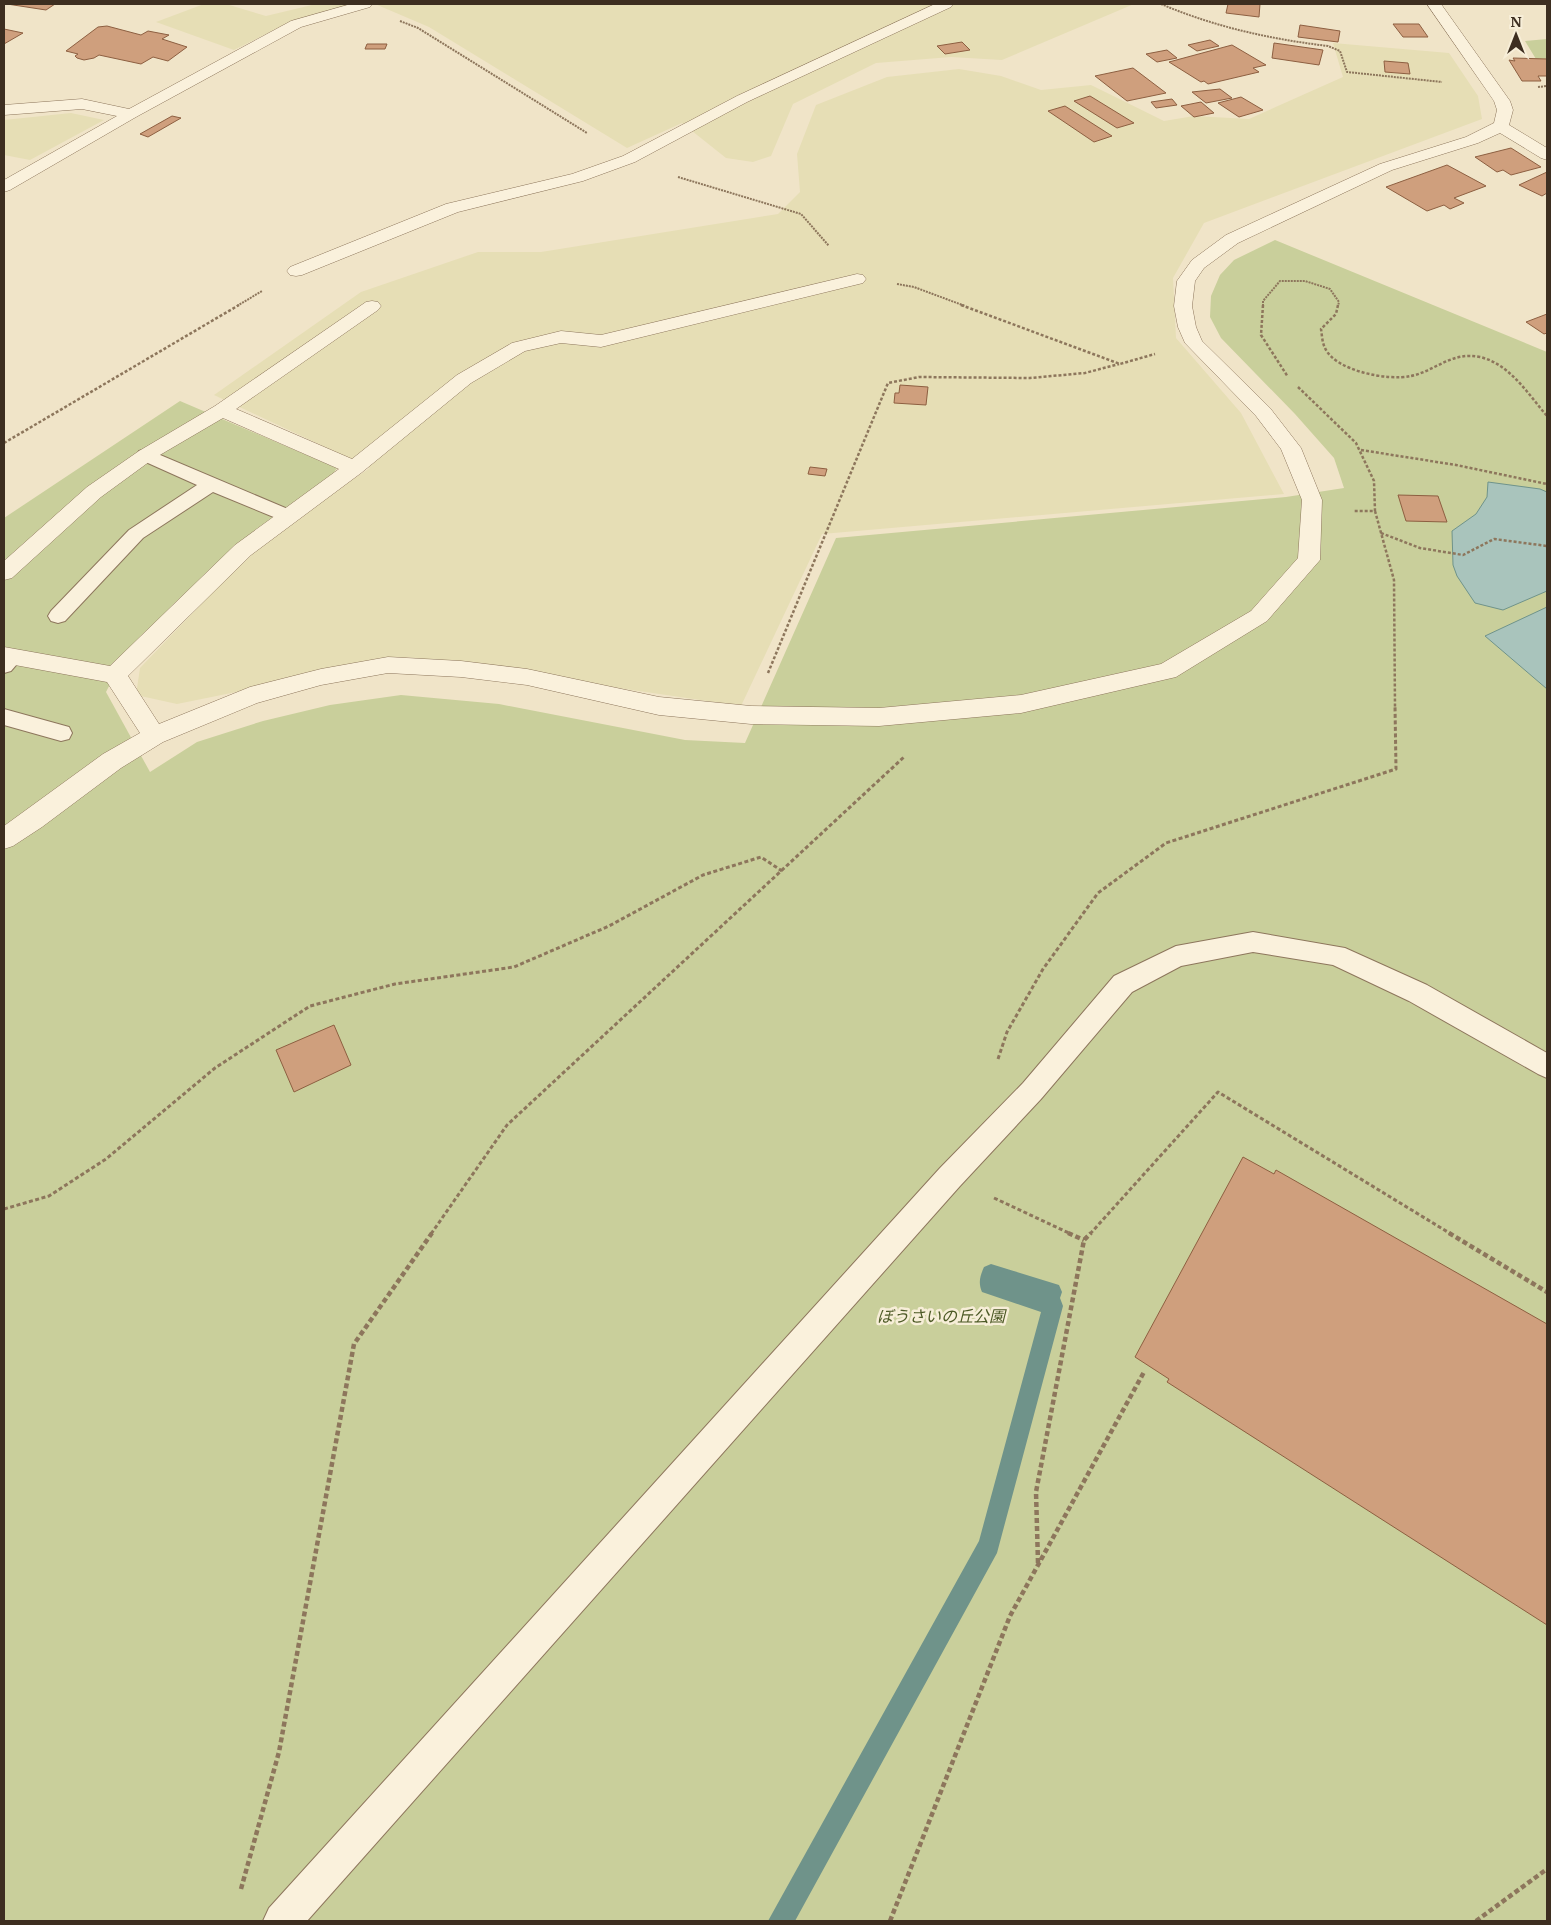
<svg xmlns="http://www.w3.org/2000/svg" width="1551" height="1925" viewBox="0 0 1551 1925" font-family="Merriweather,'Noto Sans JP',serif">
<style>
.farmland{fill:#e6deb5}
.green{fill:#c9cf9b}
.water{fill:#a9c4bc;stroke:#6f938a}
.lines{fill:none;stroke-linecap:round;stroke-linejoin:round}
.stream{fill:#6f938a;fill-rule:evenodd}
.building{fill:#cf9f7d;stroke:#8d5f41}
.service-casing{stroke:#8d765c;stroke-width:2}
.minor-casing{stroke:#8d765c;stroke-width:1}
.path-far3{stroke:#8d765c;stroke-width:2;stroke-dasharray:2 1;stroke-linecap:butt}
.path-far2{stroke:#8d765c;stroke-width:2.5;stroke-dasharray:3 2;stroke-linecap:butt}
.path-far1{stroke:#8d765c;stroke-width:3;stroke-dasharray:4 2.5;stroke-linecap:butt}
.path{stroke:#8d765c;stroke-width:4.5;stroke-dasharray:5 3;stroke-linecap:butt}
.service{fill:#faf1dc;fill-rule:evenodd}
.minor{fill:#faf1dc;fill-rule:evenodd}
.labels{text-anchor:middle;dominant-baseline:central;stroke-width:5;stroke-linejoin:round;paint-order:stroke}
.park-label{font-size:16px;font-style:italic;fill:#4d5a26;stroke:#f7eed8}
</style>
<rect width="100%" height="100%" fill="#f0e4c8"/>
<!-- farmland -->
<path class="farmland" d="M204 4H226L266 16 316 4 349 5 290 22 234 50 156 22Z
M375 4H1134L1002 60 951 57 876 63 793 104 771 156 753 162 726 158 682 123 627 148 429 27Z
M1333 43 1449 53 1478 96 1482 119 1204 223 1173 278 1176 338 1241 413 1284 494 822 534 741 706 408 657 177 704 136 695 140 668 264 538 370 468 214 395 361 292 478 252H541L778 214 800 192 797 154 816 105 887 77 959 69 1001 76 1041 90 1091 85 1164 121 1194 116 1249 119 1343 77Z
M71 113 104 120 30 160 4 155V120Z"/>
<!-- green -->
<path class="green" d="M1547 39V70L1539 64 1525 41Z
M1275 240 1547 352V1921H4V518L180 401 337 468 331 477 125 655 106 692 150 772 197 742 263 721 330 705 401 695 499 704 685 740 745 743 836 538 1286 497 1344 488 1334 458 1295 414 1221 338 1210 317 1211 296 1220 275 1234 260Z"/>
<!-- water -->
<path class="water" d="M1488 482 1540 489 1547 492V591L1503 610 1475 603 1457 576 1453 565 1452 531 1476 514 1487 497Z
M1547 607V689L1485 636Z"/>
<g class="lines">
<!-- stream -->
<path class="stream" d="M991 1264 1059 1285 1062 1292 1060 1298 1063 1306 997 1553 795 1921H768L979 1541 1041 1312 982 1292C978 1283 980 1276 984 1267Z"/>
</g>
<!-- building -->
<path class="building" d="M7 4H55L46 10Z
M1228 4H1260L1259 17 1226 13Z
M1393 24H1419L1428 37H1403Z
M1300 25 1340 31 1338 42 1298 37Z
M107 26 141 35 148 31 169 35 162 39 187 47 168 61 153 57 141 64 99 55 94 58 84 60 77 58 75 56 78 54 66 51 98 27Z
M4 29 23 33 4 44Z
M1210 40 1219 46 1197 51 1188 45Z
M962 42 970 50 945 54 937 46Z
M1274 43 1323 50 1319 65 1272 58Z
M367 44H387L385 49H365Z
M1232 45 1266 65 1253 68 1259 72 1208 84 1204 81 1201 82 1169 62Z
M1167 50 1177 58 1157 62 1146 54Z
M1513 58 1547 59V76H1538L1541 81H1522L1509 60 1515 61Z
M1384 61 1408 63 1410 74 1385 72Z
M1133 68 1166 93 1127 101 1095 76Z
M1220 89 1232 98 1206 103 1192 92Z
M1090 96 1134 123 1117 128 1074 101Z
M1241 97 1263 110 1239 117 1218 103Z
M1172 99 1177 105 1156 108 1151 102Z
M1201 102 1214 113 1194 117 1181 106Z
M1065 106 1112 136 1094 142 1048 111Z
M172 116 181 118 148 137 140 134Z
M1511 148 1541 167 1511 175 1503 170 1497 172 1475 157Z
M1447 165 1486 186 1454 198 1464 203 1450 209 1444 205 1427 211 1386 187Z
M1547 172V193L1542 196 1519 185Z
M1547 314V333L1544 334 1526 322Z
M900 385 928 387 926 405 894 403 895 393H899Z
M810 467 827 469 825 476 808 474Z
M1398 495 1438 496 1447 522 1406 521Z
M334 1025 351 1065 294 1092 276 1050Z
M1243 1157 1274 1174 1276 1170 1547 1324V1625L1167 1382 1169 1379 1135 1357Z"/>
<g class="lines">
<defs>
<path id="service" d="M146 449 295 512 298 516 295 520 288 522 281 520 213 492 143 538 65 621 58 623 51 621 48 616 51 611 129 530 197 485 139 459 137 455 139 451Z
M12 650 19 652 23 657 11 671 4 673V653Z
M4 709 69 727 72 733 69 739 61 741 4 725Z
M1253 932 1345 948 1427 985 1547 1053V1078L1538 1074 1409 1001 1333 965 1253 952 1181 966 1132 992 1041 1099 960 1186 307 1921H263L269 1908 940 1168 1023 1083 1114 976 1176 946Z"/>
<path id="minor" d="M351 4H372L370 7 301 27 136 117 10 190 4 192V180L117 116 82 109 4 115V105L82 99 129 109 291 21Z
M935 4H953L951 7 747 102 635 162 583 181 458 212 302 275 296 276 290 275 287 271 290 267 446 204 572 174 623 156 737 96Z
M1427 4H1441L1510 101 1513 110 1509 125 1547 148V160L1541 158 1500 133 1478 143 1392 170 1238 243 1204 268 1195 281 1192 306 1196 327 1202 341 1270 408 1301 448 1322 500 1320 560 1267 621 1176 677 1021 713 879 726 751 724 659 715 527 685 461 677 388 673 321 685 257 703 163 742 121 768 42 827 13 846 4 849V826L103 754 140 733 107 682 4 663V647L110 666 235 545 339 469 223 418 153 459 101 497 12 578 4 580V561L87 487 139 451 215 406 366 302 372 301 378 302 381 306 378 310 236 409 352 459 457 375 512 343 561 331 601 335 857 274 863 275 866 279 863 283 601 347 561 343 525 351 471 383 361 473 251 555 128 676 159 724 250 687 321 669 388 657 461 661 527 669 659 697 751 706 879 708 1021 695 1161 664 1251 611 1298 558 1302 500 1281 449 1256 416 1185 343 1178 327 1174 306 1177 281 1192 260 1226 235 1380 164 1466 137 1494 123 1497 110 1494 101Z"/>
</defs>
<!-- service casing -->
<use href="#service" class="service-casing"/>
<!-- minor casing -->
<use href="#minor" class="minor-casing"/>
<!-- path-far3 -->
<path class="path-far3" d="M1161 4C1215 27 1270 39 1328 46L1340 51 1347 72 1442 82
M400 21 418 28 587 133
M1538 87 1547 86
M678 177 801 214 829 246
M897 284 914 287 965 306
M237 306 262 291
M1263 306V301L1280 281H1305L1330 289 1339 302 1338 306"/>
<!-- path-far2 -->
<path class="path-far2" d="M961 305 1120 364 1155 354
M1263 305 1261 335 1288 377
M1338 305 1336 314 1321 329C1322 335 1322 342 1325 348 1335 371 1388 381 1411 376 1435 371 1452 351 1480 357 1510 364 1528 394 1547 416
M1298 387 1356 443 1374 481 1375 511H1354
M4 443 239 305
M1361 450 1456 465 1547 484
M1375 511 1394 580 1395 707
M1381 533 1420 548 1463 555 1494 539 1547 546
M768 673 888 383 919 377 1030 378 1085 373 1119 364"/>
<!-- path-far1 -->
<path class="path-far1" d="M998 1059 1007 1032 1043 969 1098 893 1166 843 1396 769 1395 706
M994 1198 1071 1234
M4 1209 49 1196 106 1159 215 1068 310 1006 395 984 514 967 609 926 703 875 761 857 782 871
M431 1234 507 1125 904 757
M1090 1234 1218 1092 1451 1234"/>
<!-- path -->
<path class="path" d="M1068 1233 1084 1240
M1449 1233 1547 1292
M1038 1563 1036 1492 1084 1240 1091 1233
M241 1889 279 1752 354 1344 432 1233
M890 1921 1010 1616 1144 1372
M1476 1921 1547 1869"/>
<!-- service -->
<use href="#service" class="service"/>
<!-- minor -->
<use href="#minor" class="minor"/>
</g>
<g class="labels">
<!-- park labels -->
<g class="park-label">
<text x="941" y="1316">ぼうさいの丘公園</text>
</g>
</g>
<!-- border -->
<rect width="1551" height="1925" fill="none" stroke="#3d2e20" stroke-width="10"/>
<!-- north arrow -->
<g transform="translate(1516 35)" stroke="#f7eed8" stroke-width="4" paint-order="stroke">
<path d="M0-4L9 19L0 12L-9 19Z" fill="#3d2e20"/>
<text y="-8" font-size="14" font-weight="bold" text-anchor="middle" fill="#3d2e20">N</text>
</g>
</svg>
